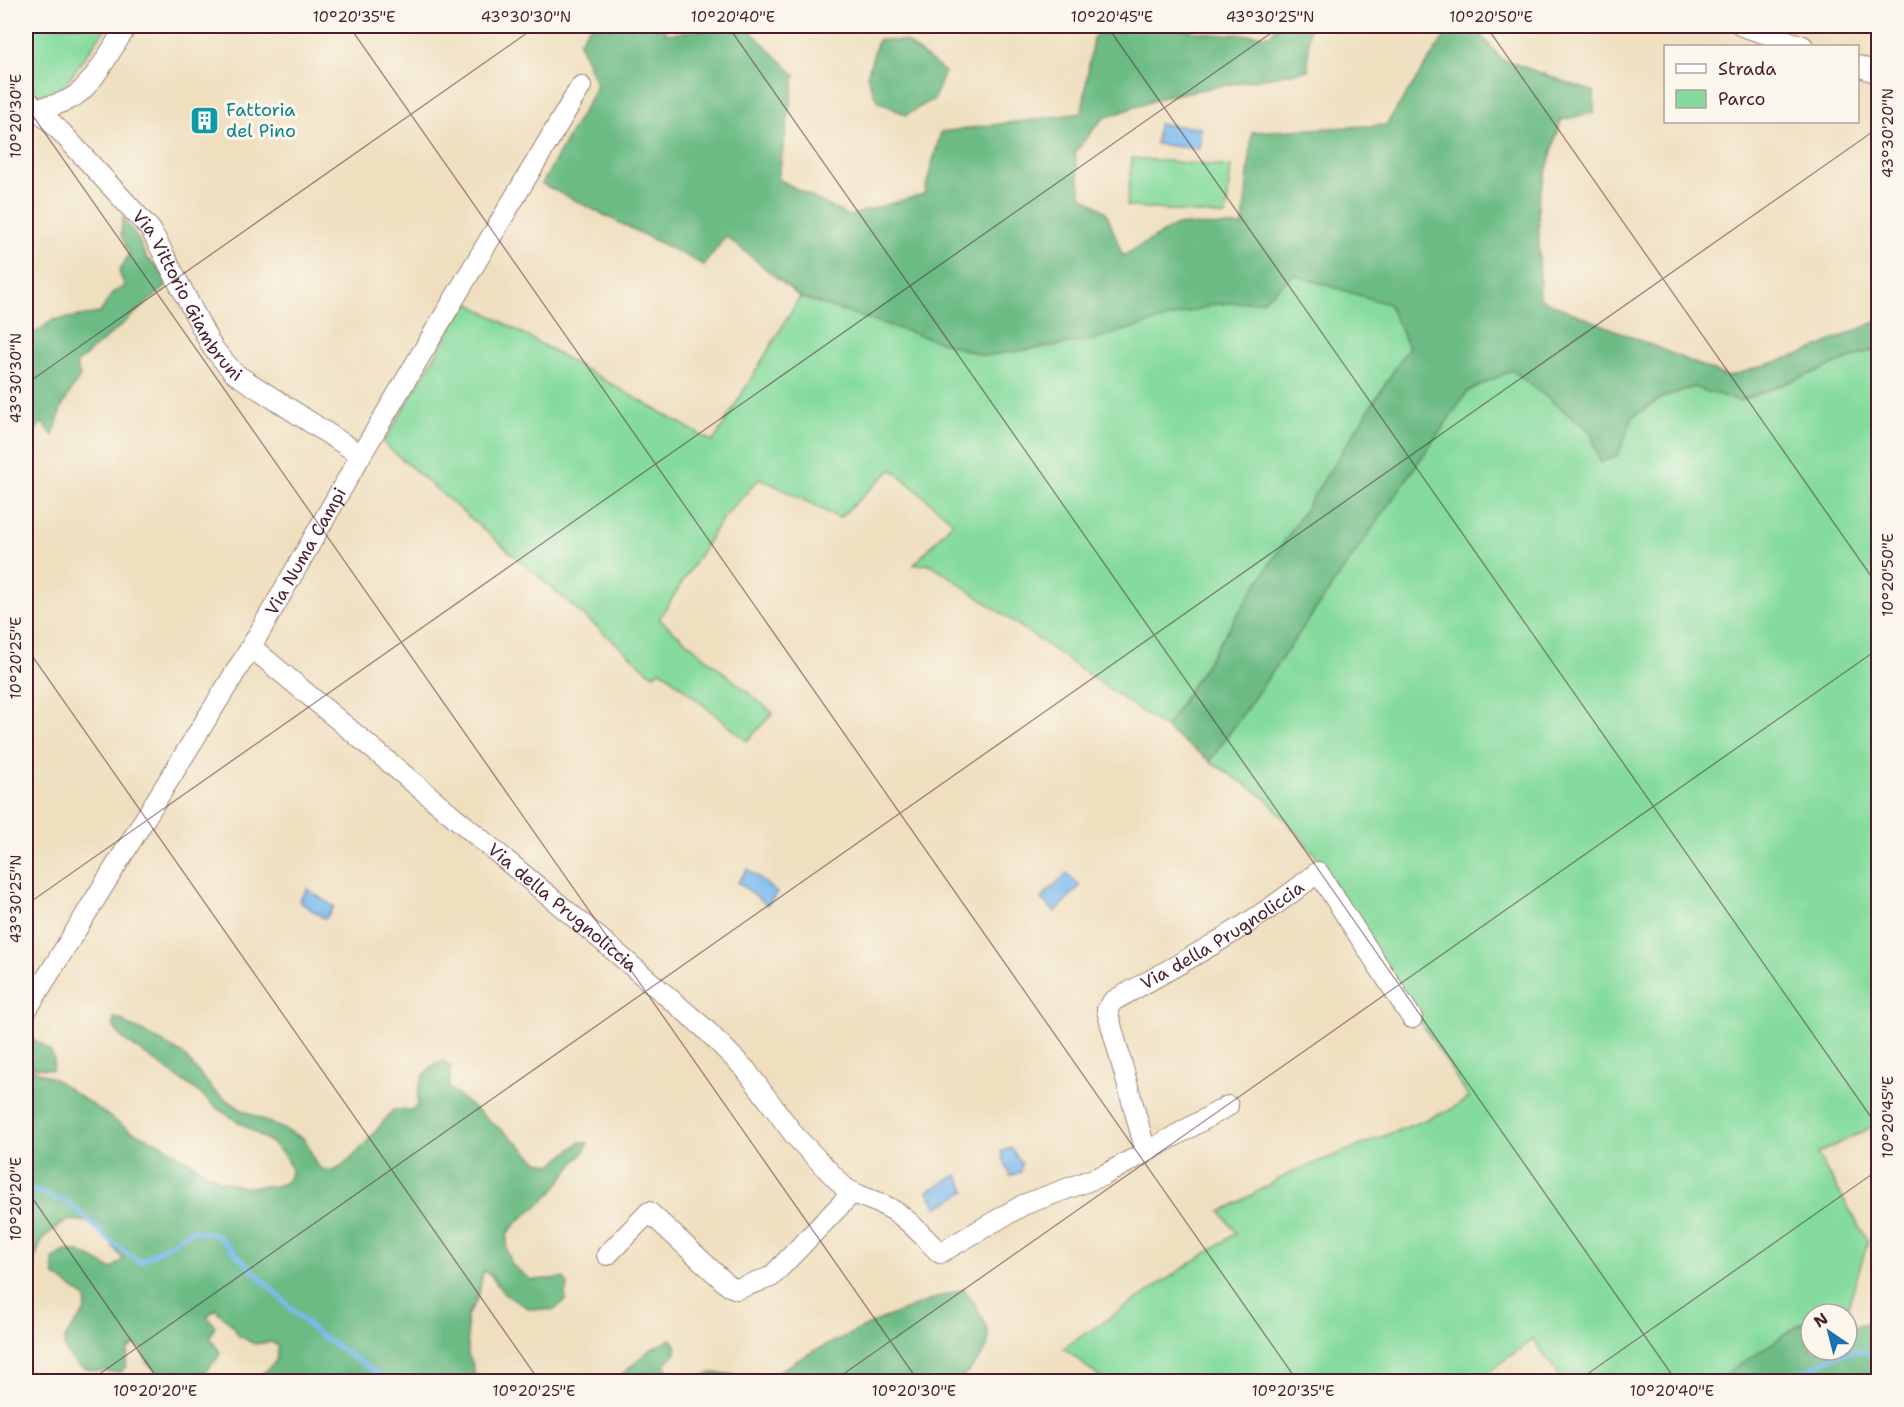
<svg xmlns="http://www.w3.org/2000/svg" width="1904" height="1407" viewBox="0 0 1904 1407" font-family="'Shantell Sans',sans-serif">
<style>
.green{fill:#85db9d;stroke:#687d64;stroke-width:1.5}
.forest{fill:#6cbb84;stroke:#5b6d58;stroke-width:1.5}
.water{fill:#79b9ee;stroke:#626c8c;stroke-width:1.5}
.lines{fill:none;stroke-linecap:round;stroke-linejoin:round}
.stream{stroke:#79b9ee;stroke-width:5}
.street-casing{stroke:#9c7f75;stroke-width:22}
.street{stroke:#fff;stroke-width:20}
.ticks{fill:none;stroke:#4a1f2b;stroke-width:1.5;stroke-opacity:0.45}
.labels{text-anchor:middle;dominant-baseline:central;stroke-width:6;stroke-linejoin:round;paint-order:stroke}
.culture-label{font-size:18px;fill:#0d838f;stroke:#fbf7ec;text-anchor:start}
.street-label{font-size:18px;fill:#4a1f2b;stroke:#fbf7ec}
.neatline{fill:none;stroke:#4a1f2b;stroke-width:2}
.ticks-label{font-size:15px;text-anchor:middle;fill:#4a1f2b}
</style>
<rect width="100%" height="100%" fill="#fbf7ec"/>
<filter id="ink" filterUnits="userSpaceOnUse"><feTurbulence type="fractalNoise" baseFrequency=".0167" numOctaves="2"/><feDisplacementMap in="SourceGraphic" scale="12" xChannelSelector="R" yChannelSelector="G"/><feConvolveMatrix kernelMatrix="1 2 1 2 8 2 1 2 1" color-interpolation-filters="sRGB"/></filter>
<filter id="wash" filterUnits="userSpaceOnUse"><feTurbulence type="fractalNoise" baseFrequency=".008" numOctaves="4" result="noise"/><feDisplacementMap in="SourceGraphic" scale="24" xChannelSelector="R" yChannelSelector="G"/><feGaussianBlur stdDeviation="1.35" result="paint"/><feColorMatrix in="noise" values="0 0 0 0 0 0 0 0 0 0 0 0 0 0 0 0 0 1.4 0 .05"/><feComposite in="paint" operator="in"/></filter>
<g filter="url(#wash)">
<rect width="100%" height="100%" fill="#efdfbf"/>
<!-- green -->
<path class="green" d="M26 26H107L62 89 52 96 34 95 26 91Z
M1132 158 1231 167 1226 216 1127 206Z
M1294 275 1388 304 1409 347 1165 728 931 564 914 565 953 522 892 469 839 518 760 478 722 519 659 619 773 713 747 741 661 670 653 675 383 443 467 302 713 442 800 297 985 356 1092 340 1216 304 1262 301Z
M1878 348V1124L1817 1154 1868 1241 1846 1313 1811 1314V1332L1719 1382 1563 1381 1533 1339 1476 1382 1104 1381 1064 1348 1236 1233 1221 1212 1290 1173 1450 1110 1469 1098 1314 853 1266 798 1210 761 1468 391 1512 370 1591 432 1600 463 1618 455 1633 416 1663 397 1693 387 1740 401Z"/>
<!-- forest -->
<path class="forest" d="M590 26H668L665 34 745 26 795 75 778 179 848 216 924 194 941 132 1082 113 1093 38 1106 26 1170 28 1213 34 1271 35 1276 26H1309L1308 70 1166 96 1102 119 1075 152 1081 195 1106 212 1123 256 1176 225 1243 226 1252 132 1386 125 1449 30H1477L1501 59 1594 92V113L1561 120 1538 200 1540 299 1728 377 1804 353 1878 321V348L1739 401 1693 387 1663 397 1633 416 1618 455 1600 463 1591 432 1512 370 1468 391 1210 761 1165 728 1409 347 1388 304 1294 275 1262 301 1216 304 1092 340 985 356 800 297 726 236 704 265 542 184 597 86 579 42Z
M878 40 905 41 945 72 934 99 906 115 877 101 867 76Z
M123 217 139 241 147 259 156 265 169 284 76 364 80 376 62 406 53 435 41 422 26 448V340L53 320 100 313 113 292 125 287 119 272 129 254 121 235Z
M114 1018 122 1020 129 1026 138 1029 182 1053 216 1093 242 1110 303 1138C311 1146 311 1160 319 1167 323 1170 332 1172 337 1169 353 1162 380 1125 393 1110H411L418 1105C416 1087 425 1064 444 1061L451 1067 449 1088 518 1143 537 1161 552 1165 580 1142 588 1143 585 1151 574 1163 555 1189 543 1201 518 1221 507 1234V1249L512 1265 531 1280 564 1278 568 1285 565 1293 566 1300 554 1310 530 1309 504 1294 490 1274 483 1271C481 1287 478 1303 467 1315L468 1355 472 1362 476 1381H261L263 1373 276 1361 278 1346 271 1342 255 1344 239 1336 231 1324 215 1309 207 1317 215 1326 210 1338 220 1352 217 1359 199 1378 203 1381H165L146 1361 142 1349 135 1345 128 1350 126 1366 121 1372C100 1371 77 1374 67 1352 65 1348 63 1344 65 1339 71 1325 89 1316 86 1298L54 1275 53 1260C71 1238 93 1261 112 1269L123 1259 100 1230 88 1222 72 1220 64 1222 43 1238 30 1270 26 1268V1067L56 1080 129 1130 163 1145 218 1180 244 1187 276 1186 285 1183 290 1177 291 1168 283 1154 272 1143 218 1109 196 1090 123 1039 113 1026Z
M26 1036C40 1043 60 1051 52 1070L26 1066Z
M964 1289C975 1304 995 1330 986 1349 980 1361 968 1371 959 1381H682L713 1373 747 1376 774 1374 812 1352 882 1319 939 1297Z
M1878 1313V1381H1872L1867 1373 1842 1379 1827 1378V1381H1717L1723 1376 1802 1323 1811 1320V1350H1847V1325C1861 1328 1869 1322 1878 1313Z
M671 1339 676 1345V1353L665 1364 672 1381H615L648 1351Z"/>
<!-- water -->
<path class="water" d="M1158 124 1201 128 1199 149 1156 144Z
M748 869 777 893 767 905 738 882Z
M1067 873 1080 886 1055 912 1041 899Z
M307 889 334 907 325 919 299 901Z
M1011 1148 1022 1164 1021 1172 1010 1176 1001 1152Z
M957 1175 966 1191 937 1208 928 1191Z"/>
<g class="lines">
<!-- stream -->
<path class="stream" d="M26 1188 69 1203 115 1245 140 1262 193 1230 217 1235 314 1331 390 1382
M1788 1382C1804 1372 1842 1349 1860 1351 1866 1352 1872 1355 1878 1356"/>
</g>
</g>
<g filter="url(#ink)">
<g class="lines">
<defs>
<g id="street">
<path d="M1742 26 1803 46"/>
<path d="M1858 66 1878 73"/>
<path d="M26 99 36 108C51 107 69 102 80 92 98 76 113 46 127 26"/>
<path id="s1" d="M36 108 62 133 151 230 212 347 234 373 361 455"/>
<path id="s2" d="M251 647 598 937 703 1027 746 1070 795 1136 844 1187C857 1197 876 1200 891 1209 908 1218 925 1239 940 1253L1023 1205 1104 1175 1146 1152 1107 1010 1113 1001C1183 962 1255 924 1318 872L1412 1018"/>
<path id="s3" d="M26 1011 251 647 361 455 581 86"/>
<path d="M1146 1152 1228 1106"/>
<path d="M607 1255 649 1212 729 1286 737 1289 771 1277 852 1193"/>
</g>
</defs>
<!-- street casing -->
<use href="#street" class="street-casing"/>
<!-- street -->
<use href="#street" class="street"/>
</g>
</g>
<!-- ticks -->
<path class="ticks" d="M349 26 1298 1382M728 26 1677 1382M1107 26 1878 1127M1486 26 1878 586M1865 26 1878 44M26 106 919 1382M26 384 537 26M26 647 540 1382M26 905 1281 26M26 1189 160 1382M88 1382 1878 128M832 1382 1878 649M1576 1382 1878 1170"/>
<!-- icons -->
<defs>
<symbol id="building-square" viewBox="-11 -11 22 22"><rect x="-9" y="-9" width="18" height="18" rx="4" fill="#0f9aa8" stroke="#fbf7ec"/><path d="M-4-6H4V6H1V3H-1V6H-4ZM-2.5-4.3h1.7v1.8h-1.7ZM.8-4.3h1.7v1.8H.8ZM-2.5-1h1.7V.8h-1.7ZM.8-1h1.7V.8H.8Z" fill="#fff"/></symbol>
</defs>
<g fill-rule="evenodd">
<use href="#building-square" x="188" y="104" width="33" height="33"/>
</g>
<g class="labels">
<!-- culture labels -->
<g class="culture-label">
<text x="226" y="110">Fattoria<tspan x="226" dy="21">del Pino</tspan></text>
</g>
<!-- street labels -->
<g class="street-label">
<text stroke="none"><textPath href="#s1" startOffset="243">Via Vittorio Giambruni</textPath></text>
<text stroke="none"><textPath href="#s3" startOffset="538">Via Numa Campi</textPath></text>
<text stroke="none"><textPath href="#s2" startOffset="406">Via della Prugnoliccia</textPath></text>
<text stroke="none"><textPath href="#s2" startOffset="1438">Via della Prugnoliccia</textPath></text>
</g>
</g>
<!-- margin -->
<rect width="1904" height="1407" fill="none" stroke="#fbf7ec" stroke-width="66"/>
<!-- legend -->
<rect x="1664" y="45" width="195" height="78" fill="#fbf7ec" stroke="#b4a19f" stroke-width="1.5"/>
<rect x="1676" y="64" width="30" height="9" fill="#ffffff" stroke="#b4a19f" stroke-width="1.5"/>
<text x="1718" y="75" font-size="18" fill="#4a1f2b">Strada</text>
<rect x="1676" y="90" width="30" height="18" fill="#85db9d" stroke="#b4a19f" stroke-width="1.5"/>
<text x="1718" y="105" font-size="18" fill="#4a1f2b">Parco</text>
<!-- north arrow -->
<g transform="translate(1829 1332) rotate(325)"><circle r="28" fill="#fbf7ec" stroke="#b4a19f" stroke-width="1.5"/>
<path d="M0-4.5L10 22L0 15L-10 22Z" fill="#1f6fb2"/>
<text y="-9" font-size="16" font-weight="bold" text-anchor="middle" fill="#4a1f2b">N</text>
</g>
<rect x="33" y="33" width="1838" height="1341" class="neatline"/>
<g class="ticks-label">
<text x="354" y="22">10°20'35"E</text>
<text x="526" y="22">43°30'30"N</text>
<text x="733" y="22">10°20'40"E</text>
<text x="1112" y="22">10°20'45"E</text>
<text x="1270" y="22">43°30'25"N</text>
<text x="1491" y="22">10°20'50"E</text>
<text transform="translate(16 116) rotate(-90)" y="5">10°20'30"E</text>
<text transform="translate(1888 133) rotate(-90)" y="5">43°30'20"N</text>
<text transform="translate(16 378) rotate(-90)" y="5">43°30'30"N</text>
<text transform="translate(1888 575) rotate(-90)" y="5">10°20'50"E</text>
<text transform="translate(16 658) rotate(-90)" y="5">10°20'25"E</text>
<text transform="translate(16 899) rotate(-90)" y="5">43°30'25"N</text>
<text transform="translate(1888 1117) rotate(-90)" y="5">10°20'45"E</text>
<text transform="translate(16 1199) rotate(-90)" y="5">10°20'20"E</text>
<text x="155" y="1396">10°20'20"E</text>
<text x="534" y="1396">10°20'25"E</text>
<text x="914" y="1396">10°20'30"E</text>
<text x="1293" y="1396">10°20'35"E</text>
<text x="1672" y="1396">10°20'40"E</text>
</g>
</svg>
